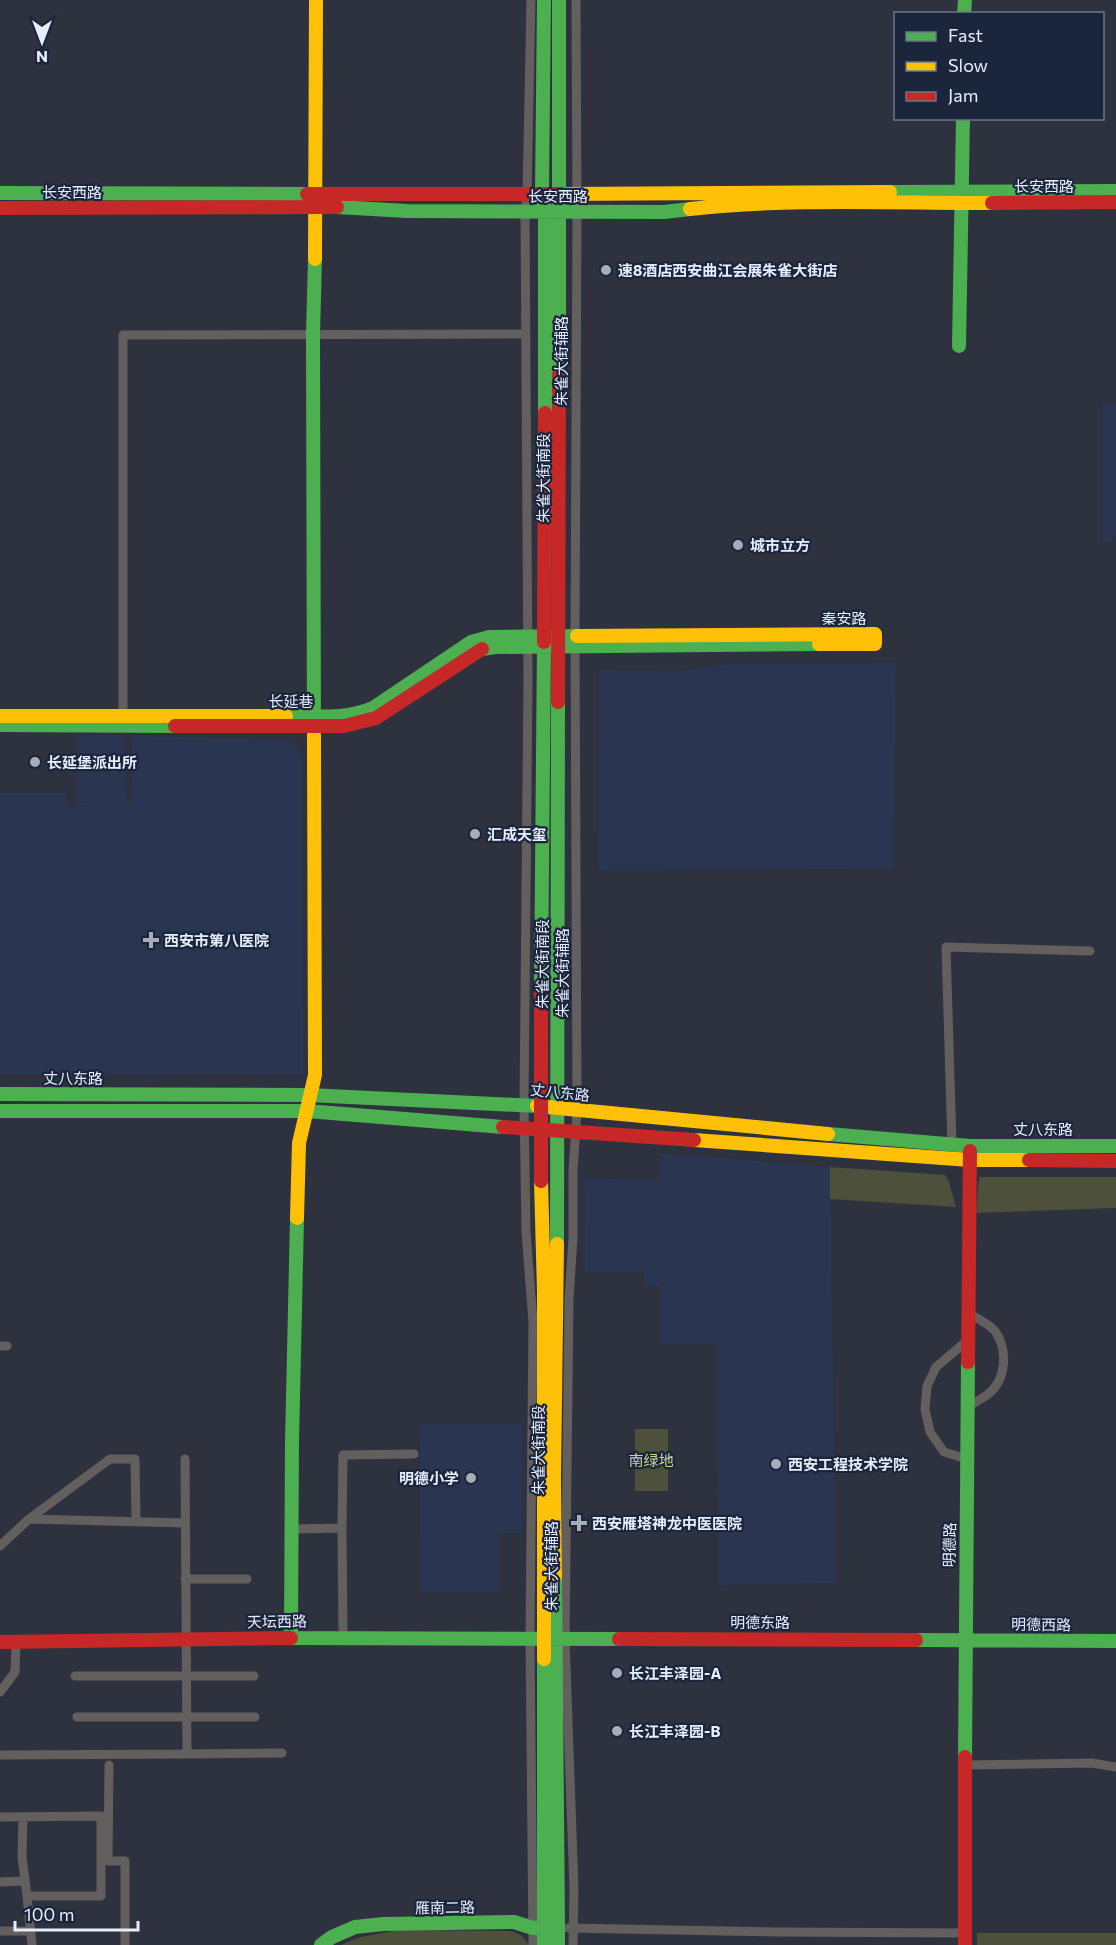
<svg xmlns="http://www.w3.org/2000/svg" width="1116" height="1945" viewBox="0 0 1116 1945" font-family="Commissioner,'Noto Sans SC',sans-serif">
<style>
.built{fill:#2a3551}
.green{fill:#4d503a}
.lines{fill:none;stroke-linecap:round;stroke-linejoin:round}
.street{stroke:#635f5f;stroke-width:9}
.fast{stroke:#4caf50;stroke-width:14}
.slow{stroke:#ffc107;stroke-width:14}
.jam{stroke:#c62828;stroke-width:14}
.poi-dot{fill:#a5acba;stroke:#1b253c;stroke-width:2}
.labels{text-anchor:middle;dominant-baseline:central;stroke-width:4.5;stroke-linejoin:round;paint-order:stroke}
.street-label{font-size:15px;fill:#e6edfd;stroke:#1b253c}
.poi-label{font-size:15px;font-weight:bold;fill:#e6edfd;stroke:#1b253c;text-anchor:start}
.park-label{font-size:15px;fill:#ced59a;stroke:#1b253c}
</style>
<rect width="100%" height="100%" fill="#2d323e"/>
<!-- built -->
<path class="built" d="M1103 404H1116V534L1114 535V542L1103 543Z
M896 663 893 869 598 870 599 670 682 671 730 664Z
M77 734 125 735 126 805 131 804 132 736 289 739 302 755 303 1074H0V793H66V806L116 805H77Z
M659 1153 830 1167 836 1583 718 1585 717 1344H659V1286L644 1285 643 1272H585L584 1178 659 1180Z
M420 1424H522L523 1533H499V1592H419Z"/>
<!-- green -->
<path class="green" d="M830 1167 945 1175 949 1182 956 1207 830 1199Z
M979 1177H1116V1208L976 1213Z
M635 1429H668V1491H635Z
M398 1930 512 1931 522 1936 529 1945H341L361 1937Z
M977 1933H1116V1945H977Z"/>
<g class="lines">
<!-- street -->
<path class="street" d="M531 0 527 194 525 212 528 680 524 1105 526 1232 533 1322 530 1637 533 1945
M123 717V335L525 334
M952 1144 946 947 1090 951
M0 1346H7
M967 1407C974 1403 981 1399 987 1395 1007 1380 1008 1350 995 1331 989 1324 976 1318 968 1312
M967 1459 944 1452 930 1432 925 1409 927 1386 936 1367 968 1340
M29 1519 110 1459H135L136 1521
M342 1528 343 1455 414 1454
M291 1529 342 1528 343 1632
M0 1546 29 1519 185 1523
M185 1579H247
M75 1676H254
M0 1692 15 1672 16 1642
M77 1717H255
M187 1754 282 1753
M0 1755 187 1754 185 1459
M109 1765 108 1861H125V1945
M965 1765 1092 1763 1116 1767
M0 1817 101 1816V1896H27L32 1945
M23 1817 22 1857 27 1896
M0 1882 25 1881
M568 1928 778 1932 964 1933
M0 1931H31
M573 1945 574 1889 565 1638 569 1299 573 1238V1171L577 1111 575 636 577 212 576 0"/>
<!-- fast -->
<path class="fast" d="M544 0 542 193 545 211V413
M964 14 965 0
M890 192 1116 191
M0 193 307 194
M337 207 407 211 664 212 690 209
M959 346 963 118
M559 374V0
M482 649 495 647 819 644
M286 716C315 716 346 720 373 708L471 642 489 637 577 636
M0 725 175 726
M314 736 313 334 315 259
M541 988 544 642
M0 1094 308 1095 537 1106
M0 1111H307L503 1127
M828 1134 970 1146H1116
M557 1244 558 702
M555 1577 558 1928
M291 1638 292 1442 297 1218
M291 1638 619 1639
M916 1640 1116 1641
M544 1659V1928
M965 1757 968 1362
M544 1928V1945
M321 1945 332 1937 355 1927 383 1924 514 1922 533 1928H558V1945"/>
<!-- slow -->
<path class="slow" d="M562 194 890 192
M690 209C790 198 891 203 992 203
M315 259 316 0
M577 636 875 634V644H819
M0 716H286
M537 1106 828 1134
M694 1140 970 1160H1029
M541 1181 544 1292V1659
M297 1218 299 1143 315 1075 314 736
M555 1577 554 1478 557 1244"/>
<!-- jam -->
<path class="jam" d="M307 194H562
M992 203 1116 202
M0 208 337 207
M544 642 545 413
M558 702 559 374
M175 726H344L376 718 482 649
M503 1127 694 1140
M1029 1160 1116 1161
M541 1181V988
M968 1362 970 1151
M619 1639 916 1640
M0 1642 291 1638
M965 1757V1945"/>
</g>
<!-- markers -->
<g class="poi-dot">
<circle cx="606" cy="270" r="6"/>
<circle cx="738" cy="545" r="6"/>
<circle cx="35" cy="762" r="6"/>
<circle cx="475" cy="834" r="6"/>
<path d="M148 931h6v6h6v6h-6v6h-6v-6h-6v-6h6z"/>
<circle cx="776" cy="1464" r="6"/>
<circle cx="471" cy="1478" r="6"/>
<path d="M576 1514h6v6h6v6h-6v6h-6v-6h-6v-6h6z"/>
<circle cx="617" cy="1673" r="6"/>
<circle cx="617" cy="1731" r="6"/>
</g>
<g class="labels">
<!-- street labels -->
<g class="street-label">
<text x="1044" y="186">长安西路</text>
<text x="72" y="192">长安西路</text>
<text x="558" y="196">长安西路</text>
<text transform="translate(561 361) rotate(-90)">朱雀大街辅路</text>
<text transform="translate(543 478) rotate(-90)">朱雀大街南段</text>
<text x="844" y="618">秦安路</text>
<text x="291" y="701">长延巷</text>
<text transform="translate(542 964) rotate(-90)">朱雀大街南段</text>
<text transform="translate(562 973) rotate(-90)">朱雀大街辅路</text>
<text x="73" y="1078">丈八东路</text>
<text transform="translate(560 1092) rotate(6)">丈八东路</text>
<text x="1043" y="1129">丈八东路</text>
<text transform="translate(538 1450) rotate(-90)">朱雀大街南段</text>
<text transform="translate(949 1545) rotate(-89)">明德路</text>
<text transform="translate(551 1566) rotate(-90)">朱雀大街辅路</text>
<text transform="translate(277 1621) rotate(-1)">天坛西路</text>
<text x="760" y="1622">明德东路</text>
<text transform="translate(1041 1624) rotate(1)">明德西路</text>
<text transform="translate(445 1907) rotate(-1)">雁南二路</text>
</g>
<!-- poi labels -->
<g class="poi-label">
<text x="618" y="270">速8酒店西安曲江会展朱雀大街店</text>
<text x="750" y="545">城市立方</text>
<text x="47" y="762">长延堡派出所</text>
<text x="487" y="834">汇成天玺</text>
<text x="164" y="940">西安市第八医院</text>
<text x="788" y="1464">西安工程技术学院</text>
<text x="459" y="1478" text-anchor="end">明德小学</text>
<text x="592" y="1523">西安雁塔神龙中医医院</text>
<text x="629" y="1673">长江丰泽园-A</text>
<text x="629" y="1731">长江丰泽园-B</text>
</g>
<!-- park labels -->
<g class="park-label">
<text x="651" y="1460">南绿地</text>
</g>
</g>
<!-- legend -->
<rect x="894" y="12" width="210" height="108" fill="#1b253c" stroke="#6c7589" stroke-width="1.5"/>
<rect x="906" y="32" width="30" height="9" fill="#4caf50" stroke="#6c7589" stroke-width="1.5"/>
<text x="948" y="42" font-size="18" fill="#e6edfd">Fast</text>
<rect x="906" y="62" width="30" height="9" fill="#ffc107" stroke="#6c7589" stroke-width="1.5"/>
<text x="948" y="72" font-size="18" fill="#e6edfd">Slow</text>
<rect x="906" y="92" width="30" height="9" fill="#c62828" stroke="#6c7589" stroke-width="1.5"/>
<text x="948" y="102" font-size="18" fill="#e6edfd">Jam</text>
<!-- north arrow -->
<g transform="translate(42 42) rotate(180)" stroke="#1b253c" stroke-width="4.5" paint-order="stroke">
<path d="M0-4.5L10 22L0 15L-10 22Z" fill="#e6edfd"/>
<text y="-9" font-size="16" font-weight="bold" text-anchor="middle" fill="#e6edfd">N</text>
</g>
<!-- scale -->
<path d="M15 1921v9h123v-9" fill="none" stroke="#e6edfd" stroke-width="3"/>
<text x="24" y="1921" font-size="18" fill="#e6edfd" stroke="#1b253c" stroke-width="4.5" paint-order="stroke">100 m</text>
</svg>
